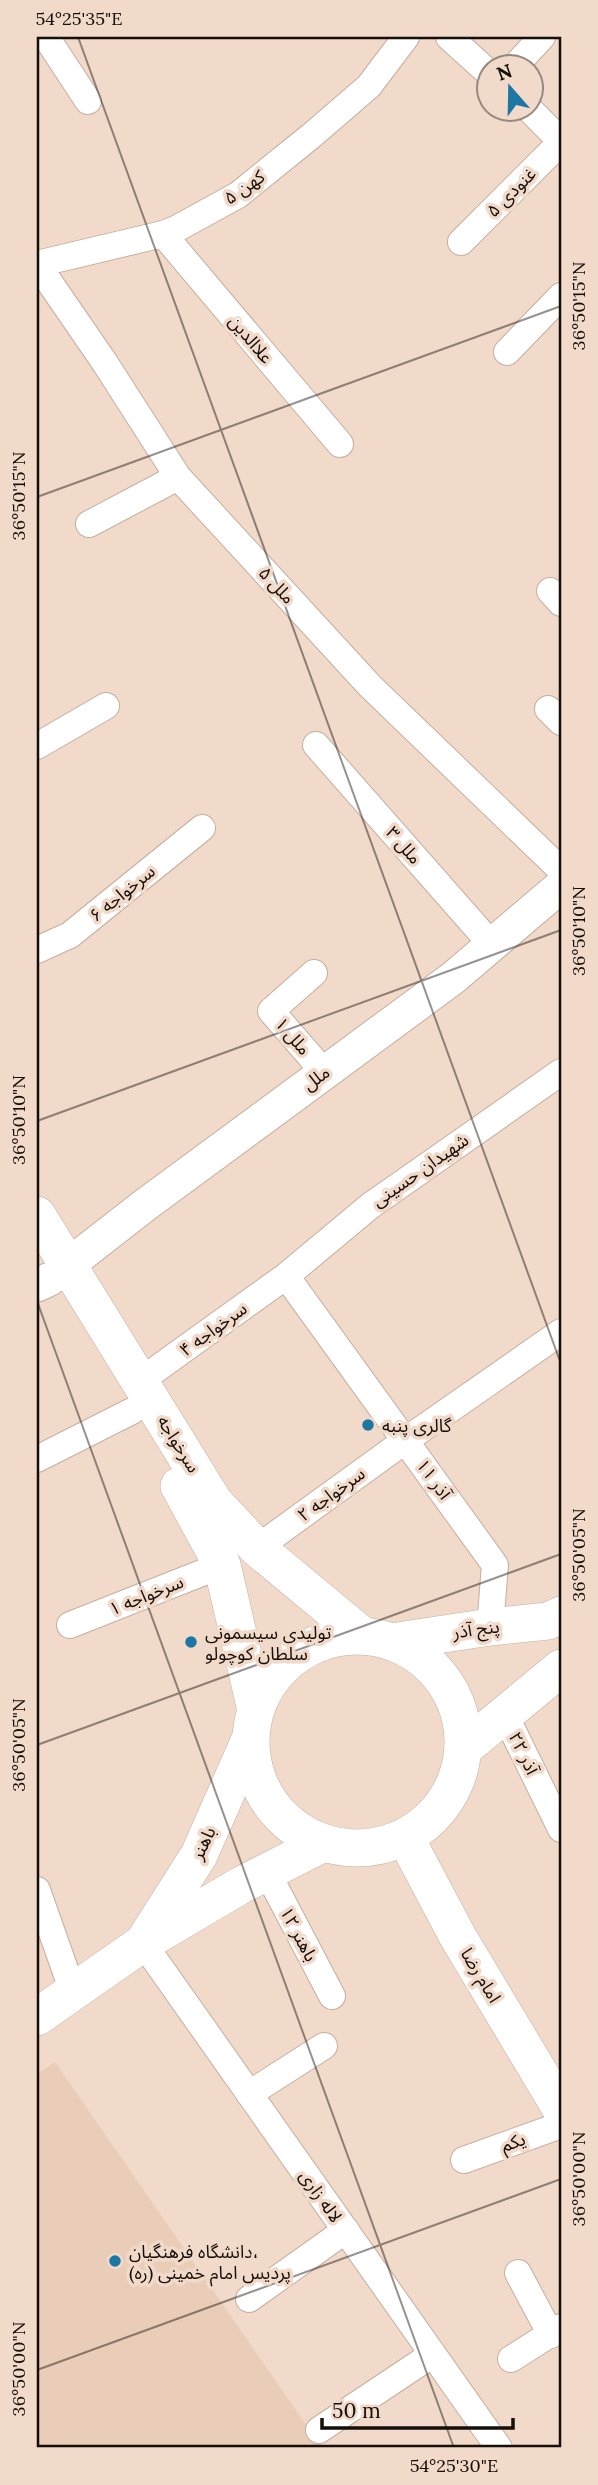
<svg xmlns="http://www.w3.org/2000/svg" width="598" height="2485" viewBox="0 0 598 2485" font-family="Lora,'Noto Sans Arabic',serif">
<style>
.built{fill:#eacdb8}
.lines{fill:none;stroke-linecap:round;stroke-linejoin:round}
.minor-casing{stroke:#c5af9f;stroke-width:28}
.tertiary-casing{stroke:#c5af9f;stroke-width:35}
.secondary-casing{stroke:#c5af9f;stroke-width:38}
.minor{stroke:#fff;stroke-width:26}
.tertiary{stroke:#fff;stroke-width:33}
.secondary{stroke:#fff;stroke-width:37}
.ticks{fill:none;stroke:#160e09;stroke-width:2;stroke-opacity:0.45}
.poi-dot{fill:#1e76a5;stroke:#f1daca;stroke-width:2.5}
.labels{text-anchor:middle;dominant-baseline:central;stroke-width:7;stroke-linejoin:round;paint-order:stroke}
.street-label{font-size:18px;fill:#160e09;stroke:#f1daca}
.poi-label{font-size:18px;fill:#160e09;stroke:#f1daca;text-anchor:start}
.neatline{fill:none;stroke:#160e09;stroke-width:2.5}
.ticks-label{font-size:18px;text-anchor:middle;fill:#160e09}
</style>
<rect width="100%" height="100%" fill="#f1daca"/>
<!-- built -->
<path class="built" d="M55 2062 322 2448H37V2074Z"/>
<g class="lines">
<defs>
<path id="minor" d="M46 37 88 101
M449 37 490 74
M515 66 542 37
M528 108 561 141
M163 234 340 444
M461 242 561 142
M37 264 105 363 178 477 370 686 561 870
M37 264 163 234 176 229 238 195 311 136 369 86 406 37
M507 352 561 296
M89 524 178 477
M550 591 561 603
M548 709 561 722
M316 745 492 945
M37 746 106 706
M37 950 70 935 202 828
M314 973 271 1011 324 1072
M286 1276 495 1565 490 1627
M140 1381 286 1276 370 1206 561 1072
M37 1459 132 1411
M257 1548 406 1440 561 1332
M70 1625 222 1565
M505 1715 561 1829
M267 1872 332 1996
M37 1890 73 1992
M143 1943 499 2448
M249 2094 324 2046
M464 2160 561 2125
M518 2273 551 2335
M249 2299 346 2230
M511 2359 561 2327
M319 2430 433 2354"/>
<path id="tertiary" d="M68 1265 145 1205 453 978 561 886
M37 1285 50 1279"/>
<path id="secondary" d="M37 1215 214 1502 257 1548 363 1636
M179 1486 222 1565 256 1710
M251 1742a106 106 0 1 1 212 0a106 106 0 1 1-212 0Z
M391 1642 490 1627 548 1621 561 1615
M251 1737 199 1855 143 1943 243 1884 324 1843
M463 1749 561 1668
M405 1837 458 1937 561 2109
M37 2017 143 1943"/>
</defs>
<!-- minor casing -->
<use href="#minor" class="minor-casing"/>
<!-- tertiary casing -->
<use href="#tertiary" class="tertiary-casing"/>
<!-- secondary casing -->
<use href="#secondary" class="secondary-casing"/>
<!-- minor -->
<use href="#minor" class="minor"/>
<!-- tertiary -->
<use href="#tertiary" class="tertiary"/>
<!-- secondary -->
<use href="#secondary" class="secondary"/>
</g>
<!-- ticks -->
<path class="ticks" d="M78 37 561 1364M37 497 561 306M37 1121 561 930M37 1301 454 2448M37 1745 561 1554M37 2370 561 2179"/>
<!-- markers -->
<g class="poi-dot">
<circle cx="368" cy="1425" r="7"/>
<circle cx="191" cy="1642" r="7"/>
<circle cx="115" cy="2261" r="7"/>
</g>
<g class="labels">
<!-- street labels -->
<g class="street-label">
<text transform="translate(244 187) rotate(-35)">۵ کهن</text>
<text transform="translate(511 192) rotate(-45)">۵ غنودی</text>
<text transform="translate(251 339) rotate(50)">علاالدین</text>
<text transform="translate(277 585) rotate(47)">ملل ۵</text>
<text transform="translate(404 845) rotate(49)">ملل ۳</text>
<text transform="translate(122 893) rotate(-39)">سرخواجه ۶</text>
<text transform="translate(293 1036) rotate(49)">ملل ۱</text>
<text transform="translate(316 1078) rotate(-36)">ملل</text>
<text transform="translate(420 1170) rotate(-35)">شهیدان حسینی</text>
<text transform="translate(213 1329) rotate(-36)">سرخواجه ۴</text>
<text transform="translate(179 1444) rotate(58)">سرخواجه</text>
<text transform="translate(434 1479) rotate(54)">آذر ۱۱</text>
<text transform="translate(331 1494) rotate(-36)">سرخواجه ۲</text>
<text transform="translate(146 1595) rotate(-22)">سرخواجه ۱</text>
<text transform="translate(476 1629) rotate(-8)">پنج آذر</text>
<text transform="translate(524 1753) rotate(64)">۲۲ آذر</text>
<text transform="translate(203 1843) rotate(-64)">باهنر</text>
<text transform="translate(299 1934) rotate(62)">۱۲ باهنر</text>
<text transform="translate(481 1975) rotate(59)">امام رضا</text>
<text transform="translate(513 2142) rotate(-20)">یکم</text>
<text transform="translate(321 2196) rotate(55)">لاله زاری</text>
</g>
<!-- poi labels -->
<g class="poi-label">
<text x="382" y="1425">گالری پنبه</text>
<text x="205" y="1632">تولیدی سیسمونی<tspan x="205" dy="21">سلطان کوچولو</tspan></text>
<text x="129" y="2251">دانشگاه فرهنگیان،<tspan x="129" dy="21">پردیس امام خمینی (ره)</tspan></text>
</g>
</g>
<!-- border -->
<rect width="598" height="2485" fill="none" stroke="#f1daca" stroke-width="77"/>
<!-- north arrow -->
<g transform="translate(510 88) rotate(340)"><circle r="33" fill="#f1daca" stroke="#99887d" stroke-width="2"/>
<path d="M0-5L12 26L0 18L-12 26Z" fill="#1e76a5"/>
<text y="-10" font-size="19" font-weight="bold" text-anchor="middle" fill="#160e09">N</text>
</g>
<!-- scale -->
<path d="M322 2418v10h191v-10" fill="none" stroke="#160e09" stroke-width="3.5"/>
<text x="332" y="2418" font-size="21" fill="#160e09" stroke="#f1daca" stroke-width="5" paint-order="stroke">50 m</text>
<rect x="38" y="38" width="522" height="2408" class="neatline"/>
<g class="ticks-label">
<text x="79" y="25">54°25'35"E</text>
<text transform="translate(579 306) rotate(-90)" y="6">36°50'15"N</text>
<text transform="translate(19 496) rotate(-90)" y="6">36°50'15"N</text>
<text transform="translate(579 931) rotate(-90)" y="6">36°50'10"N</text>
<text transform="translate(19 1120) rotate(-90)" y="6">36°50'10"N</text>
<text transform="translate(579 1555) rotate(-90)" y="6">36°50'05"N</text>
<text transform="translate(19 1745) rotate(-90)" y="6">36°50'05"N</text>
<text transform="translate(579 2179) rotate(-90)" y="6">36°50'00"N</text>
<text transform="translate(19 2369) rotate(-90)" y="6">36°50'00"N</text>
<text x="454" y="2472">54°25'30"E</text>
</g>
</svg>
